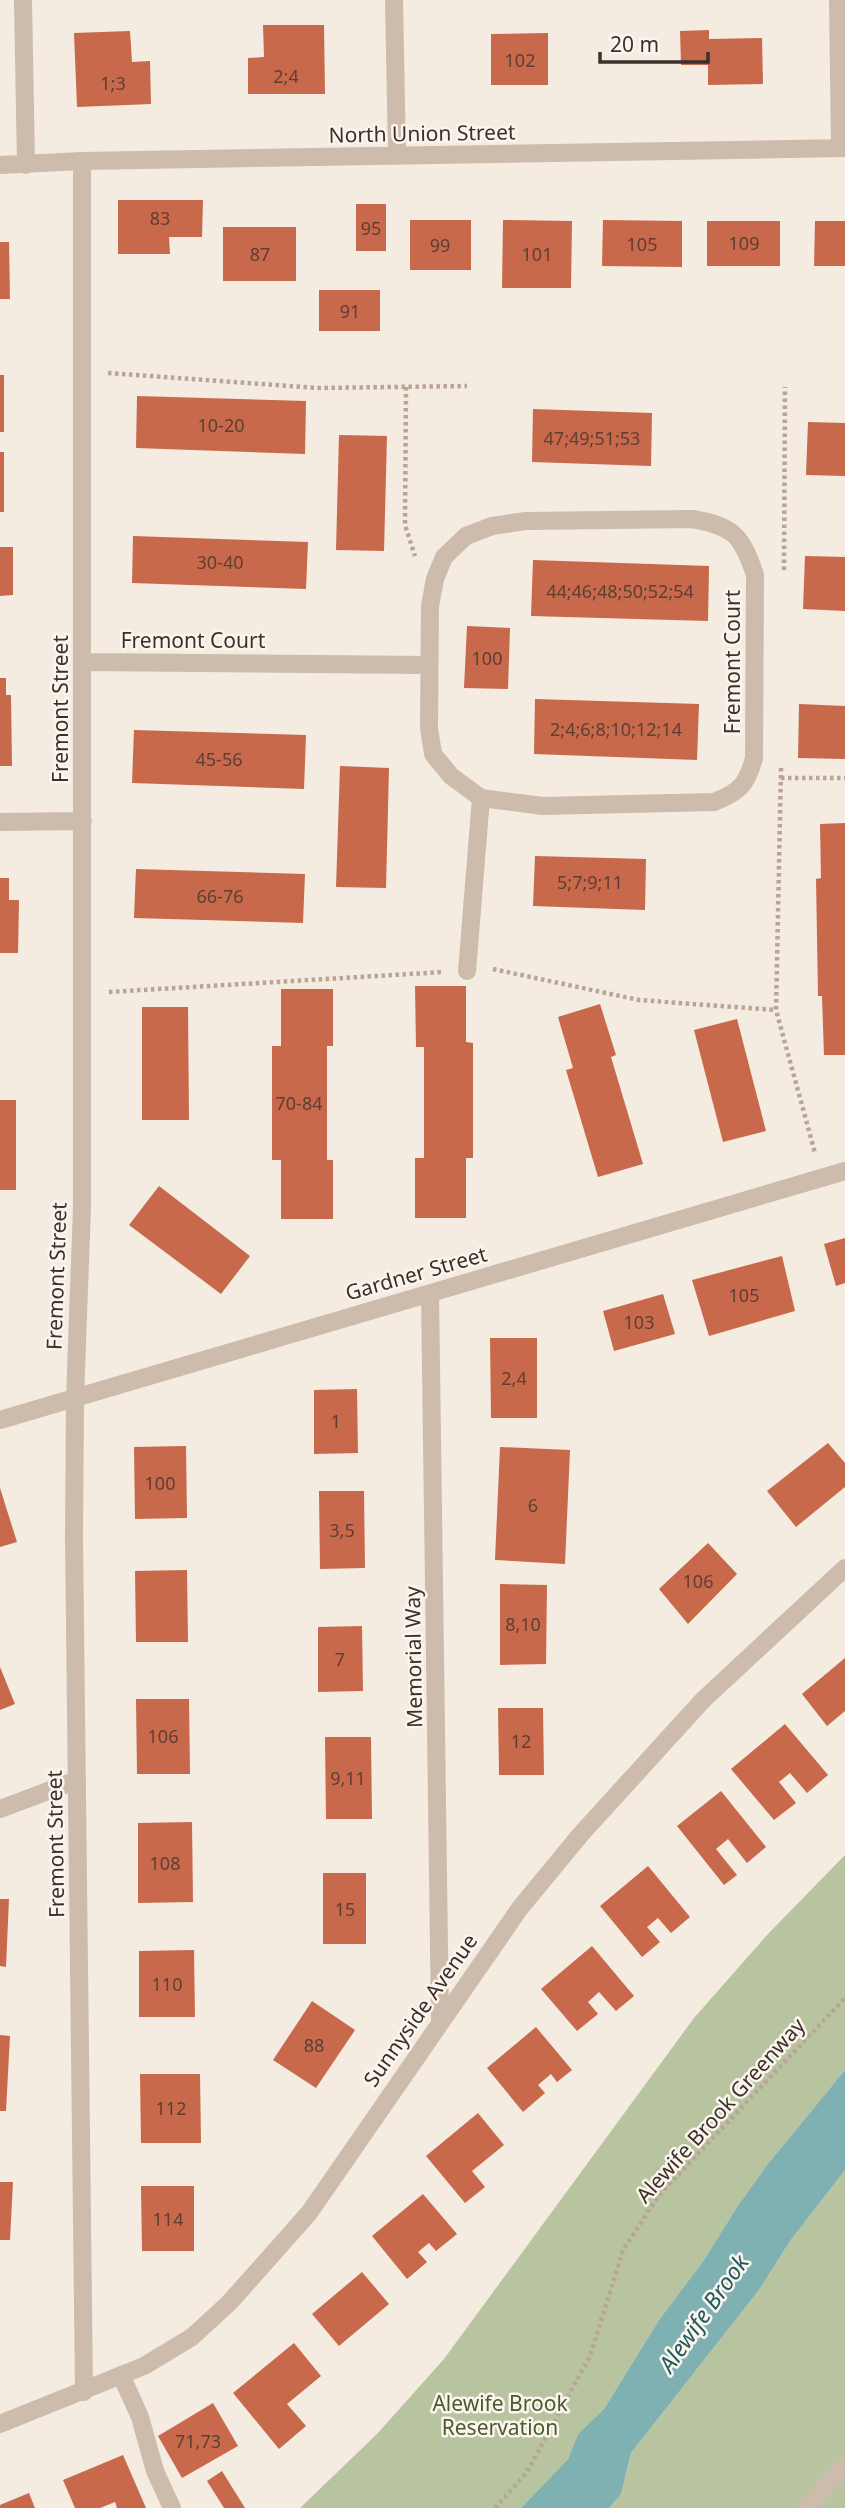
<svg xmlns="http://www.w3.org/2000/svg" width="845" height="2508" viewBox="0 0 845 2508" font-family="'Noto Sans',sans-serif">
<style>
.green{fill:#b8c4a0}
.water{fill:#7fb0b2}
.building{fill:#c8694b}
.lines{fill:none;stroke-linecap:round;stroke-linejoin:round}
.path{stroke:#b9a596;stroke-width:4.5;stroke-dasharray:3.5 3.5;stroke-linecap:butt}
.service{stroke:#cdbbac;stroke-width:18}
.minor{stroke:#cdbbac;stroke-width:18}
.labels{text-anchor:middle;dominant-baseline:central;stroke-width:5;stroke-linejoin:round;paint-order:stroke}
.number-label{font-size:18px;fill:#5e3e33}
.street-label{font-size:21px;fill:#3b302b;stroke:#fbf5ee}
.park-label{font-size:21px;fill:#4a5a2e;stroke:#fbf5ee}
.water-label{font-size:23px;font-style:italic;fill:#1f5a5e;stroke:#fbf5ee}
</style>
<rect width="100%" height="100%" fill="#f4ebe1"/>
<!-- green -->
<path class="green" d="M845 1855V2070L767 2165 737 2207 704 2260 659 2320 604 2409 578 2434 568 2459 521 2508H300L377 2434 444 2359 694 2018 768 1934Z
M845 2170V2508H609L621 2494 631 2453 759 2290 790 2241Z"/>
<!-- water -->
<path class="water" d="M845 2070V2170L790 2241 759 2290 631 2453 621 2494 609 2508H521L568 2459 578 2434 604 2409 659 2320 704 2260 737 2207 767 2165Z"/>
<!-- building -->
<path class="building" d="M263 25H324L325 94H248V58L264 57Z
M709 30V39L762 38 763 84 708 85V65H681L680 31Z
M130 31 132 62 150 61 151 104 77 107 74 33Z
M548 33V85H491V34Z
M118 200H203L202 237H169L170 254H118Z
M356 204H386V251H356Z
M410 220H471V270H410Z
M503 220 572 221 571 288H502Z
M603 220 682 221V267L602 266Z
M707 221H780V266H707Z
M815 221H845V266H814Z
M223 227H296V281H223Z
M0 242H9L10 299H0Z
M319 290H380V331H319Z
M0 375H4V432H0Z
M137 396 306 401 305 454 136 448Z
M533 409 652 413 651 466 532 462Z
M808 422 845 423V476L806 475Z
M339 435 387 436 384 551 336 550Z
M0 452H4V512H0Z
M133 536 308 542 306 589 132 583Z
M0 547H13V595L0 596Z
M805 556 845 557V611L803 609Z
M533 560 709 566 708 621 531 616Z
M467 626 510 628 508 689 464 688Z
M0 678H6V695H11L12 766H0Z
M535 699 699 704 697 760 534 754Z
M799 704 845 706V759L798 758Z
M134 730 306 735 304 789 132 783Z
M340 766 389 768 386 888 336 887Z
M845 823V1055H824L822 996H818L816 879 821 878 820 824Z
M535 856 646 859 645 910 533 906Z
M136 869 305 874 303 923 134 918Z
M0 878H9V900H19L18 953H0Z
M415 986H466V1042L473 1043V1158H466V1218H415V1158H424V1047H416Z
M281 989H333V1046H327V1160H333V1219H281V1160H272V1046H281Z
M600 1004 616 1055 611 1057 643 1164 598 1177 566 1070 573 1068 558 1017Z
M142 1007H188L189 1120H142Z
M737 1019 766 1131 723 1142 694 1030Z
M0 1100H16V1190H0Z
M159 1186 250 1256 221 1294 129 1225Z
M845 1238V1283L836 1286 824 1244Z
M782 1256 795 1311 709 1336 692 1280Z
M663 1294 675 1334 614 1351 603 1311Z
M490 1338H537V1418H491Z
M357 1389 358 1453 314 1454V1390Z
M828 1443 845 1463V1487L796 1527 767 1491Z
M186 1446 187 1518 135 1519 134 1447Z
M500 1447 570 1450 565 1564 495 1560Z
M0 1488 17 1542 0 1547Z
M319 1491H364L365 1568 320 1569Z
M708 1543 737 1574 688 1624 659 1589Z
M187 1570 188 1642H136L135 1571Z
M500 1584 547 1585 546 1664 500 1665Z
M362 1626 363 1691 318 1692V1627Z
M845 1658V1711L827 1726 802 1694Z
M0 1667 15 1704 0 1710Z
M136 1699H189L190 1774H137Z
M498 1708H543L544 1775H499Z
M785 1724 828 1775 807 1793 790 1773 779 1782 796 1803 774 1820 731 1769Z
M325 1737H371L372 1819H326Z
M721 1791 766 1847 747 1863 728 1839 716 1849 737 1875 724 1885 677 1826Z
M192 1822 193 1902 138 1903V1823Z
M648 1866 690 1917 671 1933 658 1918 647 1927 660 1942 642 1957 600 1906Z
M323 1873H366V1944H323Z
M0 1899H9L6 1967 0 1966Z
M592 1946 634 1996 616 2011 599 1992 588 2002 598 2014 577 2031 541 1989Z
M194 1950 195 2017H139V1951Z
M312 2001 355 2030 316 2088 273 2060Z
M536 2027 572 2070 557 2082 551 2074 538 2085 545 2093 523 2112 487 2068Z
M0 2035 10 2036 6 2111H0Z
M140 2074H200L201 2143H141Z
M478 2113 504 2145 472 2171 485 2187 465 2203 426 2156Z
M0 2182H13L10 2240H0Z
M141 2186H194V2251H142Z
M423 2194 457 2234 436 2251 429 2243 418 2252 427 2262 407 2279 372 2236Z
M362 2272 389 2304 339 2346 312 2314Z
M294 2343 321 2376 287 2404 306 2426 279 2449 233 2393Z
M213 2403 238 2446 182 2478 158 2436Z
M123 2455 146 2508H117L115 2502 100 2508H75L63 2480Z
M222 2471 245 2508H224L207 2481Z
M29 2493 35 2508H0V2505Z"/>
<g class="lines">
<!-- path -->
<path class="path" d="M108 373 317 388 467 386
M406 387 405 525 415 556
M784 570 785 387
M781 768 776 1010 815 1153
M781 778H845
M493 969 639 1000 776 1010
M109 992 443 972
M495 2508 527 2472 590 2356 623 2250 659 2195 845 1998"/>
<!-- service -->
<path class="service" d="M467 971 481 798
M121 2375 140 2417 155 2471 172 2508
M806 2508 843 2467 845 2468"/>
<!-- minor -->
<path class="minor" d="M23 0 26 165
M394 0 397 156
M838 0 840 148
M82 161V1207L75 1398 74 1539 84 2392
M0 165 82 161 845 148
M692 519C734 526 742 536 755 575L754 758C747 784 740 792 714 802L543 806 481 798 451 776 433 754 429 728 430 606 435 579 444 557 466 536 492 526 526 521Z
M83 662 429 665
M0 822 83 821
M430 1293 440 2020
M0 1420 845 1171
M0 1809 77 1780
M0 2424 144 2366 192 2337 230 2302 309 2213 520 1908 581 1834 703 1700 845 1568"/>
</g>
<g class="labels">
<!-- number labels -->
<g class="number-label">
<text x="520" y="60">102</text>
<text x="286" y="76">2;4</text>
<text x="113" y="83">1;3</text>
<text x="160" y="218">83</text>
<text x="371" y="228">95</text>
<text x="744" y="243">109</text>
<text x="642" y="244">105</text>
<text x="440" y="245">99</text>
<text x="260" y="254">87</text>
<text x="537" y="254">101</text>
<text x="350" y="311">91</text>
<text x="221" y="425">10-20</text>
<text x="592" y="438">47;49;51;53</text>
<text x="220" y="562">30-40</text>
<text x="620" y="591">44;46;48;50;52;54</text>
<text x="487" y="658">100</text>
<text x="616" y="729">2;4;6;8;10;12;14</text>
<text x="219" y="759">45-56</text>
<text x="590" y="882">5;7;9;11</text>
<text x="220" y="896">66-76</text>
<text x="299" y="1103">70-84</text>
<text x="744" y="1295">105</text>
<text x="639" y="1322">103</text>
<text x="514" y="1378">2,4</text>
<text x="336" y="1421">1</text>
<text x="160" y="1483">100</text>
<text x="533" y="1505">6</text>
<text x="342" y="1530">3,5</text>
<text x="698" y="1581">106</text>
<text x="523" y="1624">8,10</text>
<text x="340" y="1659">7</text>
<text x="163" y="1736">106</text>
<text x="521" y="1741">12</text>
<text x="348" y="1778">9,11</text>
<text x="165" y="1863">108</text>
<text x="345" y="1909">15</text>
<text x="167" y="1984">110</text>
<text x="314" y="2045">88</text>
<text x="171" y="2108">112</text>
<text x="168" y="2219">114</text>
<text x="198" y="2441">71,73</text>
</g>
<!-- street labels -->
<g class="street-label">
<text transform="translate(422 133) rotate(-1)">North Union Street</text>
<text x="193" y="640">Fremont Court</text>
<text transform="translate(732 662) rotate(-90)">Fremont Court</text>
<text transform="translate(60 709) rotate(-90)">Fremont Street</text>
<text transform="translate(416 1273) rotate(-16)">Gardner Street</text>
<text transform="translate(56 1276) rotate(-88)">Fremont Street</text>
<text transform="translate(413 1657) rotate(-91)">Memorial Way</text>
<text transform="translate(55 1844) rotate(-91)">Fremont Street</text>
<text transform="translate(420 2010) rotate(-55)">Sunnyside Avenue</text>
<text transform="translate(720 2110) rotate(-48)">Alewife Brook Greenway</text>
</g>
<!-- park labels -->
<g class="park-label">
<text x="500" y="2403">Alewife Brook<tspan x="500" dy="24">Reservation</tspan></text>
</g>
<!-- water labels -->
<g class="water-label">
<text transform="translate(703 2313) rotate(-55)">Alewife Brook</text>
</g>
</g>
<!-- scale -->
<path d="M600 52v10h108v-10" fill="none" stroke="#3b302b" stroke-width="3.5"/>
<text x="610" y="52" font-size="21" fill="#3b302b" stroke="#fbf5ee" stroke-width="5" paint-order="stroke">20 m</text>
</svg>
